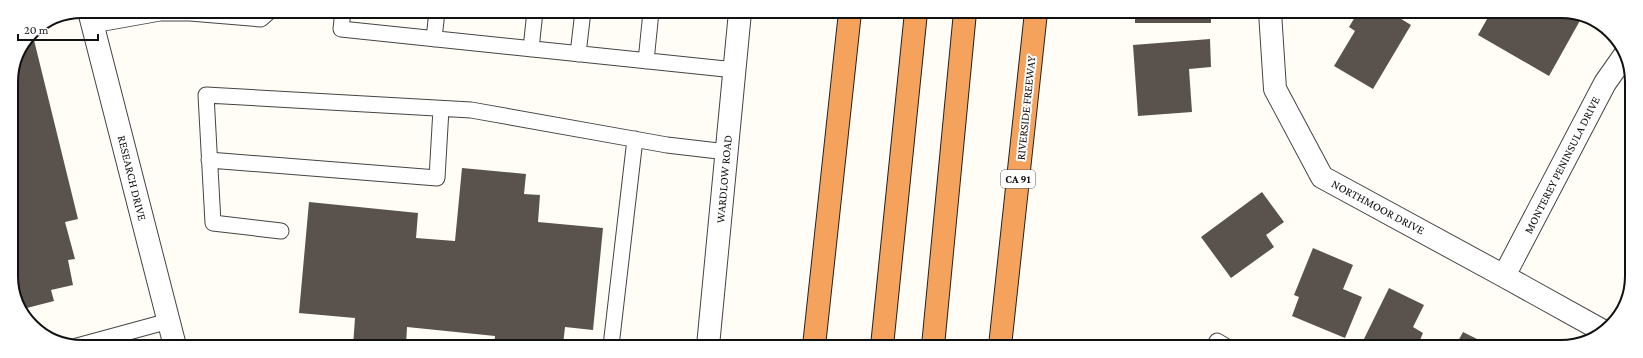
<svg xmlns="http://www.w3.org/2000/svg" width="1643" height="358" viewBox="0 0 1643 358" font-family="'Crimson Pro',serif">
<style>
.building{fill:#5a524d}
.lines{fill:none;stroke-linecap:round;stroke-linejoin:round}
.lane-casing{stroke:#444;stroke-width:17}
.street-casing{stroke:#444;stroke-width:24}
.highway-casing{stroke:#222;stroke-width:24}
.lane{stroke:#fff;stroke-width:15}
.street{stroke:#fff;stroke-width:22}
.highway{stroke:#f5a25d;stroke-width:22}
.labels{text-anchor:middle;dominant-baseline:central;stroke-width:4;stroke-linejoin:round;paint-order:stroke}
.shield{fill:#fff;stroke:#585858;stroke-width:1}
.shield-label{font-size:11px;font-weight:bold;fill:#111}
.street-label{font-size:12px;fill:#111;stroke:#fff}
.rim{fill:none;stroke:#111;stroke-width:2}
</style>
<rect width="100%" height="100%" fill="#fffdf5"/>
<!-- building -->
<path class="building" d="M1135 12H1211V23H1135Z
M1358 12H1390L1411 25 1373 89 1334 66 1355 31 1349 27Z
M1491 12H1528L1535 16 1538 12H1574L1582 17 1549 76 1478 35Z
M32 32 78 219 65 222 75 259 68 260 73 285 51 290 54 301 23 309 12 290 11 78Z
M1210 39 1211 67 1189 69 1192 112 1138 116 1133 45Z
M462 168 526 174 524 194 540 195 538 222 603 228 593 330 565 327 563 345 534 342V346H494L495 336 407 327 406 346H353L355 318 299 313 309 202 418 213 416 238 455 241Z
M1262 192 1284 222 1266 235 1274 247 1231 278 1201 237Z
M1313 248 1353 265 1343 289 1362 297 1345 338 1292 316 1299 297 1294 295Z
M1389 288 1424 305 1413 327 1423 333 1417 347H1360Z
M1463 332 1493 347H1455Z"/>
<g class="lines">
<defs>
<path id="lane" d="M343 11 341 29 735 70
M93 25 160 13H190L261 19 270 11
M434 39 437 11
M531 49 535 11
M578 54 583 11
M646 61 651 12
M209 160 437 178 441 109
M281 231 213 223 206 95 471 110 667 145 727 152
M77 346 169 321
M611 346 635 139
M1214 347 1217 341 1227 347"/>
<path id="street" d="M89 11 175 346
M1270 12 1275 89 1322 177 1504 276 1603 331
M1504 276 1605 83 1624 56
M708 346 740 12"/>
<path id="highway" d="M814 346 850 12
M882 346 916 12
M933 346 965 12
M1000 346 1036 12"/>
</defs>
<!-- lane casing -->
<use href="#lane" class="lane-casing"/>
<!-- street casing -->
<use href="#street" class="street-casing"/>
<!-- highway casing -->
<use href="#highway" class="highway-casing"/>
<!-- lane -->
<use href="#lane" class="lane"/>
<!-- street -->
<use href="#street" class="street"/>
<!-- highway -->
<use href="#highway" class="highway"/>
</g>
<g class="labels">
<!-- shield labels -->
<rect class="shield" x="1001" y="170" width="34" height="18" rx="3"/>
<g class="shield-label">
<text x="1018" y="179">CA 91</text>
</g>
<!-- street labels -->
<g class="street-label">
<text transform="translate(1026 108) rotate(-84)">RIVERSIDE FREEWAY</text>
<text transform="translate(1562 165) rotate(-63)">MONTEREY PENINSULA DRIVE</text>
<text transform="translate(132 178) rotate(76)">RESEARCH DRIVE</text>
<text transform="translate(724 179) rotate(-85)">WARDLOW ROAD</text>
<text transform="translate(1378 207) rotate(28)">NORTHMOOR DRIVE</text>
</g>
</g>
<!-- crop -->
<path d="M0 0H1643V358H0ZM82 18H1561A64 64 0 0 1 1625 82V276A64 64 0 0 1 1561 340H82A64 64 0 0 1 18 276V82A64 64 0 0 1 82 18Z" fill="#fff" fill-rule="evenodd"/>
<path class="rim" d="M82 18H1561A64 64 0 0 1 1625 82V276A64 64 0 0 1 1561 340H82A64 64 0 0 1 18 276V82A64 64 0 0 1 82 18Z"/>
<!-- scale -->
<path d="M18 34v6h80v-6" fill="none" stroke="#111111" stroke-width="2"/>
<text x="24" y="34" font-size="12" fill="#111111" stroke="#ffffff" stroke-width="3" paint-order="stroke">20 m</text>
</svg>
